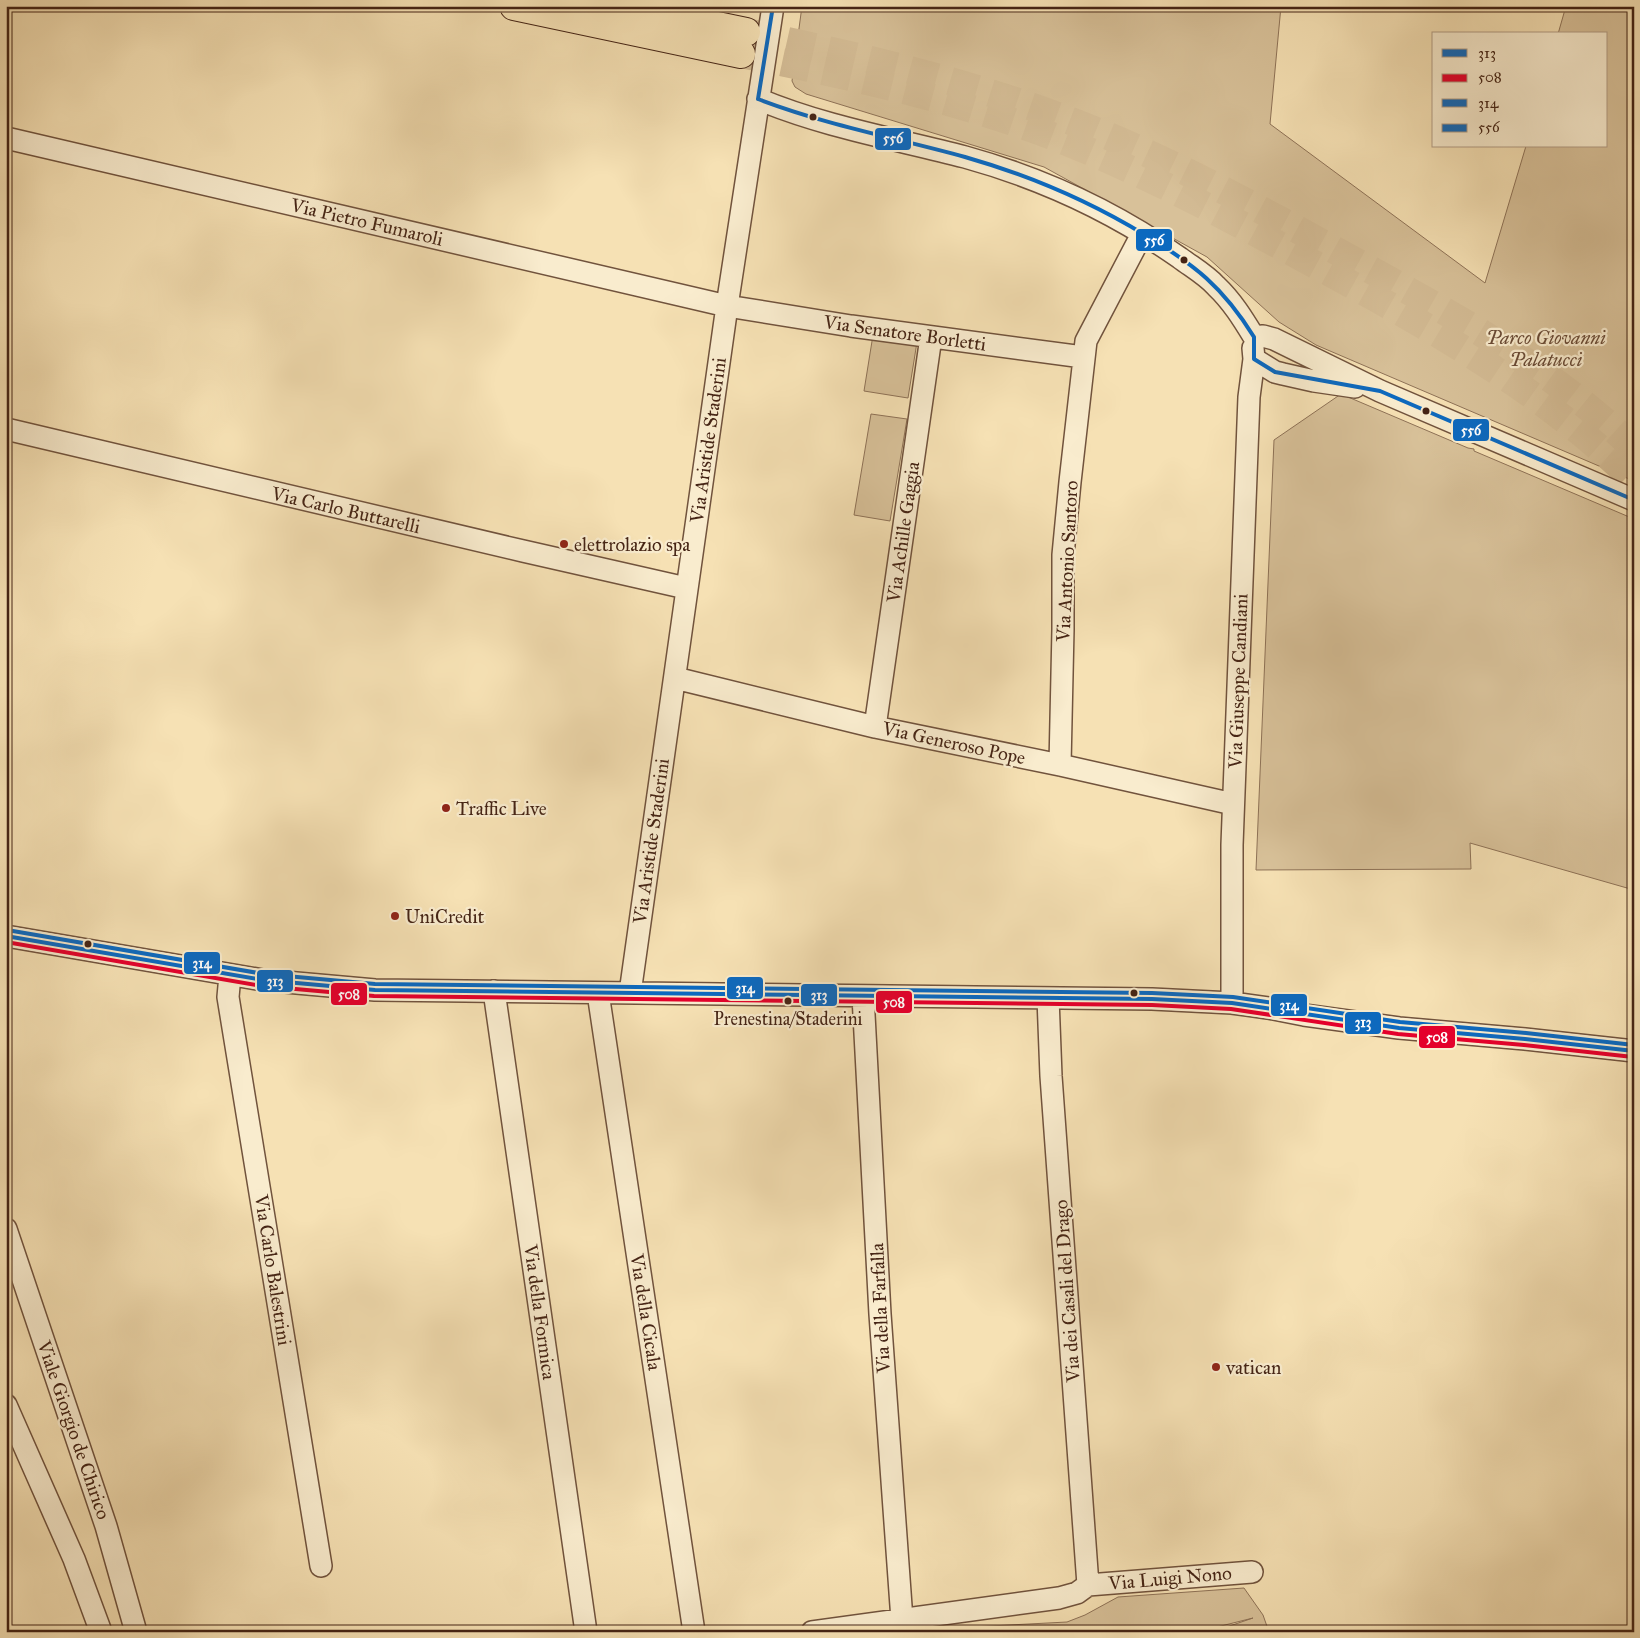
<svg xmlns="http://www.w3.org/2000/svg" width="1640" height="1638" viewBox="0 0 1640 1638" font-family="'IM FELL Great Primer',serif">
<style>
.green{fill:#d8c199;stroke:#8e7257}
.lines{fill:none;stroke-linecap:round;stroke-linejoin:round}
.major-tunnel{stroke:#d3bb94;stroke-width:28;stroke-dasharray:28 14;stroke-linecap:butt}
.minor-casing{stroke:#71533d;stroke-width:24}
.major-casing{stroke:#452415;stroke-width:30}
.minor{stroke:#f9ecce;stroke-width:21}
.major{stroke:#f6e1b4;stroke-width:28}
.bus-1-casing{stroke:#f9ecce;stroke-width:8}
.bus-2-casing{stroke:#f9ecce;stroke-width:8}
.bus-3-casing{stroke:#f9ecce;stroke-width:8}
.bus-4-casing{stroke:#f9ecce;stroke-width:8}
.bus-1{stroke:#0c69bf;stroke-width:4}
.bus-2{stroke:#e4002b;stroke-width:4}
.bus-3{stroke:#0c69bf;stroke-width:4}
.bus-4{stroke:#0c69bf;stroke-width:4}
.bus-dot{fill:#452415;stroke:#f9ecce;stroke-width:2}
.poi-dot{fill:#8f2418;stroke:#f9ecce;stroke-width:2}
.labels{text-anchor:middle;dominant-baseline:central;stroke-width:4.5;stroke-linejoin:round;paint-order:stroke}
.bus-label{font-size:18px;fill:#452415;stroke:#f9ecce}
.street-label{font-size:19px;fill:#452415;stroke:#f9ecce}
.park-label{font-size:19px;font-style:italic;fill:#6a4b36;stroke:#f9ecce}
.poi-label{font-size:19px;fill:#452415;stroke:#f9ecce;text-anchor:start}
.line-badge{stroke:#f9ecce;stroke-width:2}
.badge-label{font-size:14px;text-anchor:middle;font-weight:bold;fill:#fff}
</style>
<rect width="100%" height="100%" fill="#f6e1b4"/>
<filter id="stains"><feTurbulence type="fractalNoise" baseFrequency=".004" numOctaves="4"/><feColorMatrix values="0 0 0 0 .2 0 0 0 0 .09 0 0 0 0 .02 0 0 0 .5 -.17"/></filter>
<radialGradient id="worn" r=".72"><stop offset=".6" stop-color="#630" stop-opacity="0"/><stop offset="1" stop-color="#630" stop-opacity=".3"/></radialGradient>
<!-- green -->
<path class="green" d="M802 6H1281L1270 124 1485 283 1526 146H1606V34H1558L1566 6H1634V481L1316 345 1279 322 1207 257 1044 167 806 94 795 87 792 81Z
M873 335 917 342 908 398 864 391Z
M1341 394 1468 448 1474 449V451L1634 519V890L1470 843 1471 869 1256 870 1274 440Z
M871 414 907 419 890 521 854 515Z
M1244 1588 1263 1615 1269 1632H1212L1253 1618 1197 1632H953L952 1628 1067 1622 1085 1615 1118 1597Z"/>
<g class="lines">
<!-- major-tunnel -->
<path class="major-tunnel" d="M746 32C853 55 960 79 1063 118 1170 158 1271 215 1371 270 1467 323 1554 371 1634 448
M741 54C846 75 952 98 1052 136 1150 174 1244 226 1336 276 1442 334 1547 395 1634 480"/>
<defs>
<path id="minor" d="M758 99C825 127 896 139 965 157 1041 178 1116 213 1180 258 1192 267 1206 275 1216 286 1232 301 1243 319 1254 337
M6 138 727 306 851 326 1083 357
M1254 337 1263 336 1274 339 1380 391 1634 500
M1253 348 1254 359 1275 372 1283 374 1314 381 1355 387
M6 429 523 551 686 588
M675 678 875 727 1060 765 1233 804
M875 727 931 337
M1060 765 1063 629V555L1070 482 1086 341 1142 234
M6 936 263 980 375 990 1152 999 1232 1003 1268 1008 1304 1015 1399 1028 1525 1039 1634 1051
M230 975 228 997 321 1566
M494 991 586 1632
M598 993 694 1632
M630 993 727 306 773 6
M863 996 880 1314 902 1620
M1048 998 1051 1076 1088 1585
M1232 1003V845L1249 397 1254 359
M6 1229 106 1526 136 1632
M6 1405 74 1559 101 1632
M1088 1585 1252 1572
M812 1632 1059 1598 1077 1593 1088 1585"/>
<path id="major" d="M514 6 741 54
M621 6 746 32"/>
</defs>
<!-- minor casing -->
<use href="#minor" class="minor-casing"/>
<!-- major casing -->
<use href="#major" class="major-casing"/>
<!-- minor -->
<use href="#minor" class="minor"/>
<!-- major -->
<use href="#major" class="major"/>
<defs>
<path id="bus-1" d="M6 936 263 980 375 990 1152 999 1232 1003 1399 1028 1525 1039 1634 1051"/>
<path id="bus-2" d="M6 942 262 986 374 996 1152 1005 1231 1009 1398 1034 1524 1045 1633 1057"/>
<path id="bus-3" d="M7 930 264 974 375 984 1152 993 1233 997 1400 1022 1526 1033 1634 1045"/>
<path id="bus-4" d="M758 99C826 125 896 138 965 157 1028 175 1089 201 1145 235 1195 265 1223 287 1254 337
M758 99 773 6
M1254 337V359L1275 372 1380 391 1634 500"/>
</defs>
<!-- bus-1 casing -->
<use href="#bus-1" class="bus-1-casing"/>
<!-- bus-2 casing -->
<use href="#bus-2" class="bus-2-casing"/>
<!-- bus-3 casing -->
<use href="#bus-3" class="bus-3-casing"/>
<!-- bus-4 casing -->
<use href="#bus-4" class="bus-4-casing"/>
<!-- bus-1 -->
<use href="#bus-1" class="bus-1"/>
<!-- bus-2 -->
<use href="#bus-2" class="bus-2"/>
<!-- bus-3 -->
<use href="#bus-3" class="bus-3"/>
<!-- bus-4 -->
<use href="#bus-4" class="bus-4"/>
</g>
<!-- markers -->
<g class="bus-dot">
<circle cx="813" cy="117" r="4.5"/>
<circle cx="1184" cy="260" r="4.5"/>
<circle cx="1426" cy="411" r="4.5"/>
<circle cx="88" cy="944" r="4.5"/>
<circle cx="1134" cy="993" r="4.5"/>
<circle cx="788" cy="1001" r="4.5"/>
</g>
<g class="poi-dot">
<circle cx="564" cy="544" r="5"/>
<circle cx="446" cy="808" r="5"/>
<circle cx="395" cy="916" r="5"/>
<circle cx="1216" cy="1367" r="5"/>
</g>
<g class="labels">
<!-- bus labels -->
<g class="bus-label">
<text x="788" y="1019">Prenestina/Staderini</text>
</g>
<!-- street labels -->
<g class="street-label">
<text transform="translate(367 222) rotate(13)">Via Pietro Fumaroli</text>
<text transform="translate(905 333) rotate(8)">Via Senatore Borletti</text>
<text transform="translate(708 440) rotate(-82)">Via Aristide Staderini</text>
<text transform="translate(346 510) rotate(13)">Via Carlo Buttarelli</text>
<text transform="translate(903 532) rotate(-82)">Via Achille Gaggia</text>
<text transform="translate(1067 561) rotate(-87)">Via Antonio Santoro</text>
<text transform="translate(1238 681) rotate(-88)">Via Giuseppe Candiani</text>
<text transform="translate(954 743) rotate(12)">Via Generoso Pope</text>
<text transform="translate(651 841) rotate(-82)">Via Aristide Staderini</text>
<text transform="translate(273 1270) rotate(81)">Via Carlo Balestrini</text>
<text transform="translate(1067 1291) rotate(-94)">Via dei Casali del Drago</text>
<text transform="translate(880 1308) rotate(-93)">Via della Farfalla</text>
<text transform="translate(540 1312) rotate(82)">Via della Formica</text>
<text transform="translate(646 1312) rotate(81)">Via della Cicala</text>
<text transform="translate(74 1430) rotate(71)">Viale Giorgio de Chirico</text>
<text transform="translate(1170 1578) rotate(-5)">Via Luigi Nono</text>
</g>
<!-- park labels -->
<g class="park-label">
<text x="1546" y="337">Parco Giovanni<tspan x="1546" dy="22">Palatucci</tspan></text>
</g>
<!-- poi labels -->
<g class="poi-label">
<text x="574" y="544">elettrolazio spa</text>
<text x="456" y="808">Traffic Live</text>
<text x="405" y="916">UniCredit</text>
<text x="1226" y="1367">vatican</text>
</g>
</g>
<g class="line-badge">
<rect x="874" y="127" width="38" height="24" rx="5" fill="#0c69bf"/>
<rect x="1135" y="228" width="38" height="24" rx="5" fill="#0c69bf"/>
<rect x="1452" y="418" width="38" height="24" rx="5" fill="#0c69bf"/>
<rect x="183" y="951" width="38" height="24" rx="5" fill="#0c69bf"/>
<rect x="256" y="969" width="38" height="24" rx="5" fill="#0c69bf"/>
<rect x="726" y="976" width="38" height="24" rx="5" fill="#0c69bf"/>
<rect x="330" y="982" width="38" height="24" rx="5" fill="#e4002b"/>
<rect x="800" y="983" width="38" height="24" rx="5" fill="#0c69bf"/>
<rect x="875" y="990" width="38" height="24" rx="5" fill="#e4002b"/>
<rect x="1270" y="993" width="38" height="24" rx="5" fill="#0c69bf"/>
<rect x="1344" y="1011" width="38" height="24" rx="5" fill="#0c69bf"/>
<rect x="1418" y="1025" width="38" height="24" rx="5" fill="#e4002b"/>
</g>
<g class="badge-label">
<text x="893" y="143">556</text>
<text x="1154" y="245">556</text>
<text x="1471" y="435">556</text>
<text x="202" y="968">314</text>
<text x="275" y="986">313</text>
<text x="745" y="993">314</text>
<text x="349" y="999">508</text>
<text x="819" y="1000">313</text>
<text x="894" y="1007">508</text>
<text x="1289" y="1010">314</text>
<text x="1363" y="1027">313</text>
<text x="1437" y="1042">508</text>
</g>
<!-- margin -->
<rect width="1640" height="1638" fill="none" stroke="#f6e1b4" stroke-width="25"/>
<rect x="8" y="8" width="1625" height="1623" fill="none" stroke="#452415" stroke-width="2.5"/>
<rect x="12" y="12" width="1615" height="1613" fill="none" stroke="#452415"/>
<!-- legend -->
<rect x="1432" y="32" width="175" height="115" fill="#f9ecce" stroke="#b19c84"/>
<rect x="1442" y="49" width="25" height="8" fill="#0c69bf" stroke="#b19c84"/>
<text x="1478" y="58" font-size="15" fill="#452415">313</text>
<rect x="1442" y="74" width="25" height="8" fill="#e4002b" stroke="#b19c84"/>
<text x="1478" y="82" font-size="15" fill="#452415">508</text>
<rect x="1442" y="99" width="25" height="8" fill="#0c69bf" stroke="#b19c84"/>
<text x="1478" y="108" font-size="15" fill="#452415">314</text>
<rect x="1442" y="124" width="25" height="8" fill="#0c69bf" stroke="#b19c84"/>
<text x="1478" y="132" font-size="15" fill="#452415">556</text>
<rect width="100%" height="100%" filter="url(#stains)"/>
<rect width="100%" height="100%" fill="url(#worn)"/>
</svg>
